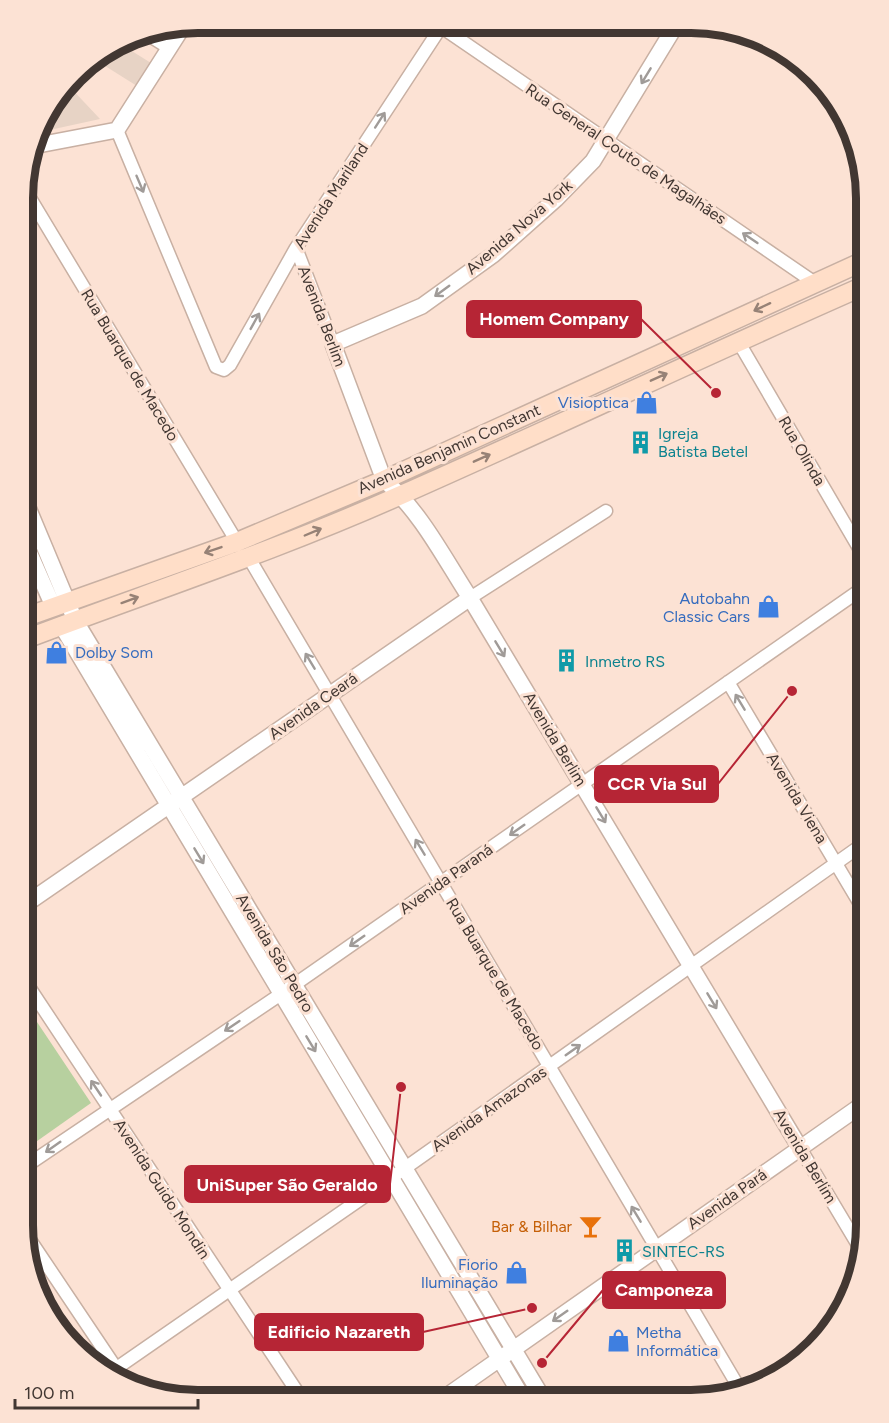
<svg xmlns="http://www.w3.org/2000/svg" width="889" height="1423" viewBox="0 0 889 1423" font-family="Figtree,sans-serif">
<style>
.education{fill:#e7d3c5}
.green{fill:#b7d09f}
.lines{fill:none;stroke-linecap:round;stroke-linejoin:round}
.minor-casing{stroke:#c8b0a3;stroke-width:15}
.tertiary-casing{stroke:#c8b0a3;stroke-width:18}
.secondary-casing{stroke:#c8b0a3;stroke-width:21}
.minor{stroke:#fff;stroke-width:12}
.tertiary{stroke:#fff;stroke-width:15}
.secondary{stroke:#ffdec8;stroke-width:18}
.oneway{stroke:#a09b98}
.oneway2{stroke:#978276}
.labels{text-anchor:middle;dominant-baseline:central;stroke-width:6;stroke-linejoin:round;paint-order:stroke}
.street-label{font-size:16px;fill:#423732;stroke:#fce2d4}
.shop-label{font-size:16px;fill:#366cbe;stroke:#fce2d4;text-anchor:end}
.culture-label{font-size:16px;fill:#0d838f;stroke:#fce2d4;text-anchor:start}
.food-label{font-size:16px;fill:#c56008;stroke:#fce2d4;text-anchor:end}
.rim{fill:none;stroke:#423732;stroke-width:8}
.leader{fill:none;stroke:#b62535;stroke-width:2}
.callout-dot{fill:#b62535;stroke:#fce2d4;stroke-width:2}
.callout{fill:#b62535;stroke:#b62535;stroke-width:2}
.callout-label{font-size:18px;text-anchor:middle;font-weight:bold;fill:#fff}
</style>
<rect width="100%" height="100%" fill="#fce2d4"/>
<!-- education -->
<path class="education" d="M119 43 151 63 137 86 94 59Z
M68 85 100 119 45 131 41 120Z"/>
<!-- green -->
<path class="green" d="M23 1001 91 1103 23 1151Z"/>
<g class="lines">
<defs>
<path id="minor" d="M437 24 815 283
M145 33 169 48
M117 130 216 367 224 370 230 365 296 248 443 24
M24 188 237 542
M296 248 333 344
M738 341 866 560
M249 558 741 1391
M470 598 606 511
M728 682 866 914
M23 978 302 1399
M800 1148 861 1250
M23 1168 281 994 866 586
M24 1231 122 1377
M111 1372 391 1178 866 842"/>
<path id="tertiary" d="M676 25 593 161 556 199 493 255 422 306 333 344 384 480C421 512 444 558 470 598L800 1148
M33 146 117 130 184 25
M24 498 75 620 544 1400
M23 538 53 606
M61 625 524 1400
M23 906 470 598
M441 1400 866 1102"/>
<path id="secondary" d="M23 618 237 542 384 480 866 260
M23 640C150 592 278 550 401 495 557 426 711 353 866 285"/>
</defs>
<!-- minor casing -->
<use href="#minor" class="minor-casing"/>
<!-- tertiary casing -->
<use href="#tertiary" class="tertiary-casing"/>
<!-- secondary casing -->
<use href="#secondary" class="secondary-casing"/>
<!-- minor -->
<use href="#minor" class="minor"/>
<!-- tertiary -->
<use href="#tertiary" class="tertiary"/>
<!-- secondary -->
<use href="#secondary" class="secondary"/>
</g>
<!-- one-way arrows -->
<defs><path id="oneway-shaft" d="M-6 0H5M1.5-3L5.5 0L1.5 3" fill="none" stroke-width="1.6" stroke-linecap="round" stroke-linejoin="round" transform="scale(1.5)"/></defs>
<g class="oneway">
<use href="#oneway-shaft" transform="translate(646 76) rotate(121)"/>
<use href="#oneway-shaft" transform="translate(380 120) rotate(-57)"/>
<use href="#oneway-shaft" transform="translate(140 184) rotate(67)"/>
<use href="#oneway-shaft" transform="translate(750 238) rotate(-146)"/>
<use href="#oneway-shaft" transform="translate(442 291) rotate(144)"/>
<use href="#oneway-shaft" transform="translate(255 321) rotate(-61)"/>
<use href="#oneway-shaft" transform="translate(500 649) rotate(59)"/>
<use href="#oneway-shaft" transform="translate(310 661) rotate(-121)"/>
<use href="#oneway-shaft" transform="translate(740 702) rotate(-121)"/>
<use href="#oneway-shaft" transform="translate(601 815) rotate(59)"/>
<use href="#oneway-shaft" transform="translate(517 830) rotate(145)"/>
<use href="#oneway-shaft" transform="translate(420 847) rotate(-121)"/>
<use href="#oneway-shaft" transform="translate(199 856) rotate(59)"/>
<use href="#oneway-shaft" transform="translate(357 941) rotate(145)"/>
<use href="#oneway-shaft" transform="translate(712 1001) rotate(59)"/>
<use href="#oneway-shaft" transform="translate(232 1026) rotate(146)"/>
<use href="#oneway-shaft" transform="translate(311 1044) rotate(59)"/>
<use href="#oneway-shaft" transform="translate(573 1050) rotate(-35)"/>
<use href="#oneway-shaft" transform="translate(96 1088) rotate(-124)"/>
<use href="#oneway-shaft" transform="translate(53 1147) rotate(145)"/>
<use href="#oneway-shaft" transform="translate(636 1214) rotate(-121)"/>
<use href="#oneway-shaft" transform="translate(560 1316) rotate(145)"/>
</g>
<g class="oneway2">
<use href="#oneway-shaft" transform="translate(762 307) rotate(155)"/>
<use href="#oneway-shaft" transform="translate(659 377) rotate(-24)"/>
<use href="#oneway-shaft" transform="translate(482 458) rotate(-24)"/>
<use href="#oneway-shaft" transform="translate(313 532) rotate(-23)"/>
<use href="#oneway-shaft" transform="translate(213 550) rotate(161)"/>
<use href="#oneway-shaft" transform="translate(130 600) rotate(-20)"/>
</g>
<!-- icons -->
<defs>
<symbol id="shop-bare" viewBox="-9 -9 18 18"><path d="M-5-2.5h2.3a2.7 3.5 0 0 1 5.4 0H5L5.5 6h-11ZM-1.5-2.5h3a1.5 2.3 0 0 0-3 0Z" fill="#3f7fe0" stroke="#fce2d4" stroke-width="2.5" paint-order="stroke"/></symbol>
<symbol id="building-bare" viewBox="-9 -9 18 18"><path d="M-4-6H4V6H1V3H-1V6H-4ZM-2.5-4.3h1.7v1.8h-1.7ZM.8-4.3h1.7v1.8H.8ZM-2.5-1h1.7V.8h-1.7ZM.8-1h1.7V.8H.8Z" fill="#0f9aa8" stroke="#fce2d4" stroke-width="2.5" paint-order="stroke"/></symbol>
<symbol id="bar-bare" viewBox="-9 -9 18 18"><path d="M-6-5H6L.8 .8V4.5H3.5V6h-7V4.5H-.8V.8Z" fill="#e8710a" stroke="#fce2d4" stroke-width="2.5" paint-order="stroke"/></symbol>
</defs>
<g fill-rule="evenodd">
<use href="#shop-bare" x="630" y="386" width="33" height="33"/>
<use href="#building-bare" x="624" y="426" width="33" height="33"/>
<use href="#shop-bare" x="752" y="590" width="33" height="33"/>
<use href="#shop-bare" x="40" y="636" width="33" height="33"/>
<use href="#building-bare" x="550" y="644" width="33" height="33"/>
<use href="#bar-bare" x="574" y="1210" width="33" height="33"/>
<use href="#building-bare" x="608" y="1234" width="33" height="33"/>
<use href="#shop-bare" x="500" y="1256" width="33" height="33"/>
<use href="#shop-bare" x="602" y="1324" width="33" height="33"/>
</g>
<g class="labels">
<!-- street labels -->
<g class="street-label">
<text transform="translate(626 154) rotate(34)">Rua General Couto de Magalhães</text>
<text transform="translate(331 196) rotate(-57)">Avenida Mariland</text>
<text transform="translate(519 227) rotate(-41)">Avenida Nova York</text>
<text transform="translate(322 316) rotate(69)">Avenida Berlim</text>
<text transform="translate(130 365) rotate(59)">Rua Buarque de Macedo</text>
<text transform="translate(449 449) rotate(-24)">Avenida Benjamin Constant</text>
<text transform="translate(802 451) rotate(60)">Rua Olinda</text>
<text transform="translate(313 706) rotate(-35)">Avenida Ceará</text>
<text transform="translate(555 739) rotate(59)">Avenida Berlim</text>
<text transform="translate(797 798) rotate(59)">Avenida Viena</text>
<text transform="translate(446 879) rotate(-35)">Avenida Paraná</text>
<text transform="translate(275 953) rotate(59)">Avenida São Pedro</text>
<text transform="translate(495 974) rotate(59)">Rua Buarque de Macedo</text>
<text transform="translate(489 1109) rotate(-35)">Avenida Amazonas</text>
<text transform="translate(805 1156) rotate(59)">Avenida Berlim</text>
<text transform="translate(162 1189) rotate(57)">Avenida Guido Mondin</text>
<text transform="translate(727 1199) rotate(-35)">Avenida Pará</text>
</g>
<!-- shop labels -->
<g class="shop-label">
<text x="629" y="402">Visioptica</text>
<text x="750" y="598">Autobahn<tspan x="750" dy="18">Classic Cars</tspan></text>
<text x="75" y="652" text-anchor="start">Dolby Som</text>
<text x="498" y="1264">Fiorio<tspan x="498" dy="18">Iluminação</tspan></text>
<text x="636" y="1332" text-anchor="start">Metha<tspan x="636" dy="18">Informática</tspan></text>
</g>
<!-- culture labels -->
<g class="culture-label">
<text x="658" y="433">Igreja<tspan x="658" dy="18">Batista Betel</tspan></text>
<text x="585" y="661">Inmetro RS</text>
<text x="642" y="1251">SINTEC-RS</text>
</g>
<!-- food labels -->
<g class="food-label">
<text x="572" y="1226">Bar &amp; Bilhar</text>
</g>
</g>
<!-- crop -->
<path d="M0 0H889V1423H0ZM198 33H691A165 165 0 0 1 856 198V1225A165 165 0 0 1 691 1390H198A165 165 0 0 1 33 1225V198A165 165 0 0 1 198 33Z" fill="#fce2d4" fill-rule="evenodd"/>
<path class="rim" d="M198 33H691A165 165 0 0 1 856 198V1225A165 165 0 0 1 691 1390H198A165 165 0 0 1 33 1225V198A165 165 0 0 1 198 33Z"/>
<!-- callouts -->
<path class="leader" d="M716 393L641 319M792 691L718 784M401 1087L390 1184M542 1363L603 1290M532 1308L423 1332"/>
<g class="callout-dot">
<circle cx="716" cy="393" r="6"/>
<circle cx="792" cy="691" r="6"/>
<circle cx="401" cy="1087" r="6"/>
<circle cx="542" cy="1363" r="6"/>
<circle cx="532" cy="1308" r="6"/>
</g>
<g class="callout">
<rect x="467" y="301" width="174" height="36" rx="6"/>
<rect x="595" y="766" width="123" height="36" rx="6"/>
<rect x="185" y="1166" width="205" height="36" rx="6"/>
<rect x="603" y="1272" width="122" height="36" rx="6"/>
<rect x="255" y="1314" width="168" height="36" rx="6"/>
</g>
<g class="callout-label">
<text x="554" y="325">Homem Company</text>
<text x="657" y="790">CCR Via Sul</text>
<text x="287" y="1191">UniSuper São Geraldo</text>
<text x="664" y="1296">Camponeza</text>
<text x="339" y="1338">Edificio Nazareth</text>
</g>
<!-- scale -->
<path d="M15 1399v9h183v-9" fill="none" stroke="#423732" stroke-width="3"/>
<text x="24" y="1399" font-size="18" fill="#423732" stroke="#fce2d4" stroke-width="4.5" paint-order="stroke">100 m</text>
</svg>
